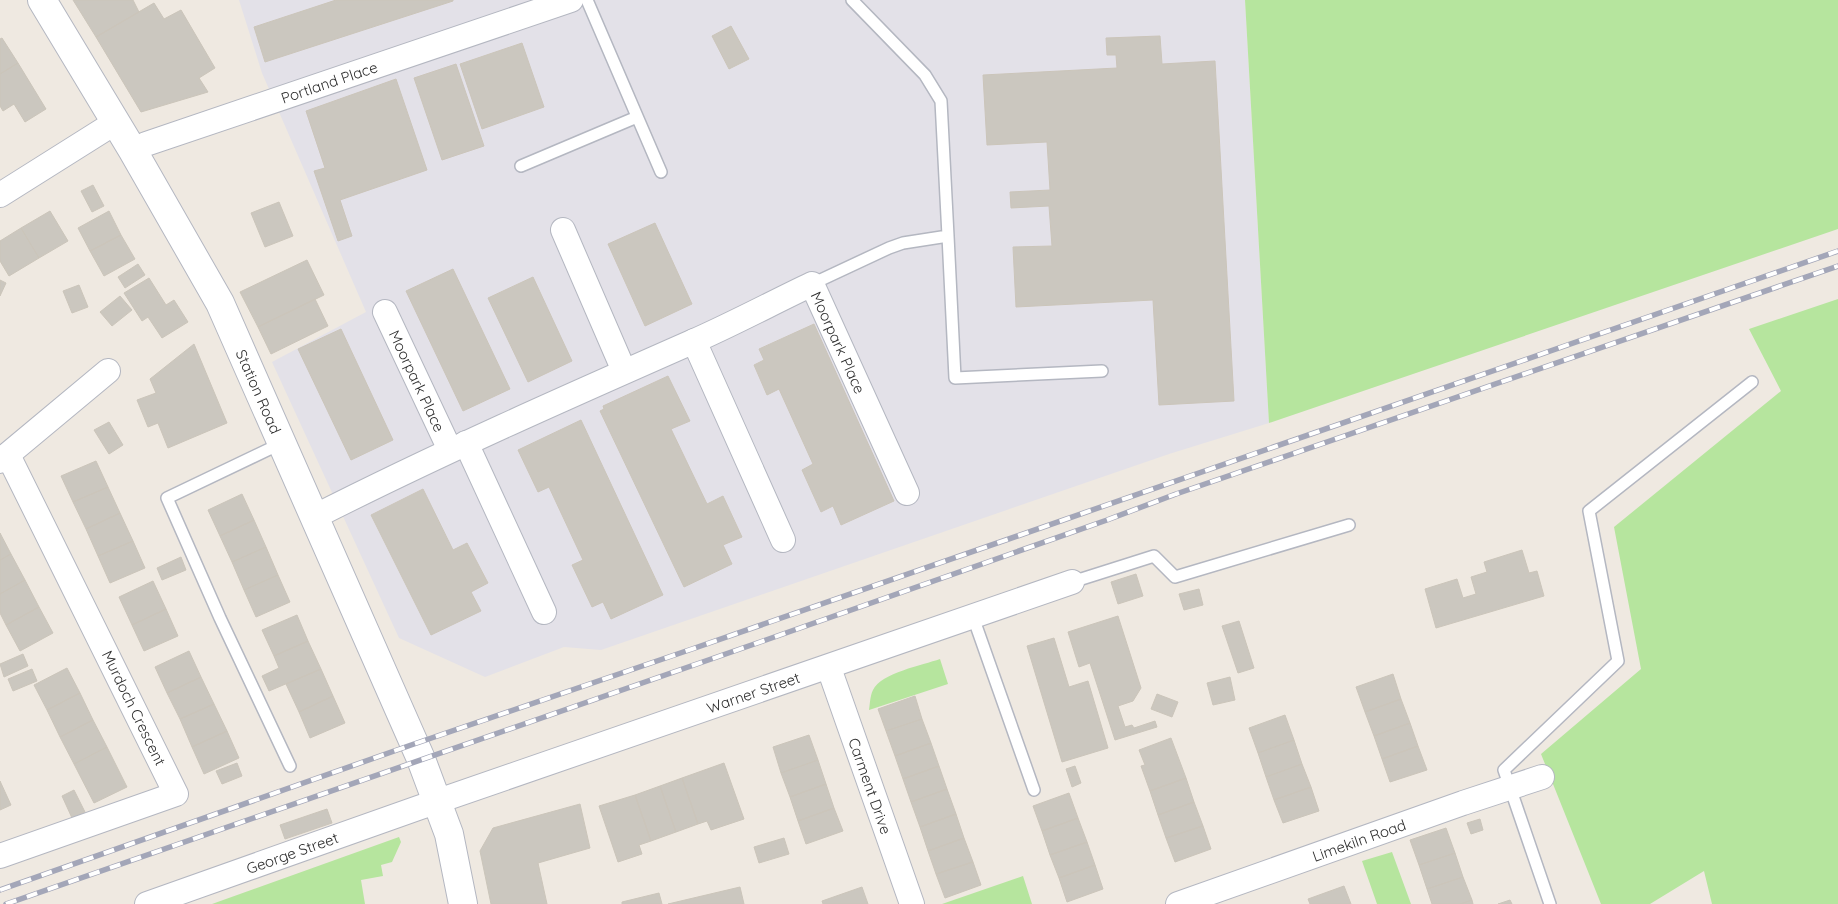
<svg xmlns="http://www.w3.org/2000/svg" width="1838" height="904" viewBox="0 0 1838 904" font-family="Quicksand,sans-serif">
<style>
.industrial{fill:#e3e1e8}
.green{fill:#b6e59e}
.building{fill:#cbc7bf;stroke:#cbc5ba}
.lines{fill:none;stroke-linecap:round;stroke-linejoin:round}
.service-casing{stroke:#b4b7c1;stroke-width:14}
.minor-casing{stroke:#b4b7c1;stroke-width:26}
.tertiary-casing{stroke:#b4b7c1;stroke-width:30}
.service{stroke:#fff;stroke-width:11}
.minor{stroke:#fff;stroke-width:24}
.tertiary{stroke:#fff;stroke-width:28}
.rail-casing{stroke:#a3a6b8;stroke-width:5.5}
.rail{stroke:#fff;stroke-width:4;stroke-dasharray:11;stroke-linecap:butt}
.labels{text-anchor:middle;dominant-baseline:central;stroke-width:4;stroke-linejoin:round;paint-order:stroke}
.street-label{font-size:15px;fill:#2e2e2e;stroke:#fff}
</style>
<rect width="100%" height="100%" fill="#efe9e1"/>
<!-- industrial -->
<path class="industrial" d="M239 0H1245L1269 423 1169 454 601 650 564 647 485 677 399 638 272 362 366 312 262 73Z"/>
<!-- green -->
<path class="green" d="M1245 0H1838V229L1269 423Z
M1838 299V904H1712L1704 871 1650 904H1601L1541 754 1641 669 1614 527 1781 391 1749 329Z
M940 659 948 684 869 710C870 704 870 696 873 690 881 673 923 665 940 659Z
M399 837 401 842 392 862 381 865 383 876 361 880 365 904H212Z
M1392 852 1411 904H1377L1362 861Z
M1023 876 1032 904H942Z"/>
<!-- building -->
<path class="building" d="M73 0H133L139 12 96 37Z
M336 0H453V1L265 62 254 27Z
M154 3 164 19 181 10 215 68 199 78 208 92 141 112 96 37Z
M731 26 749 59 729 69 712 36Z
M1160 36 1162 64 1215 61 1234 401 1159 405 1153 300 1016 307 1013 247 1052 246 1049 206 1011 208 1010 192 1050 190 1047 142 987 145 983 75 1117 68 1116 55H1107L1106 38Z
M2 38 18 63 0 74V39Z
M522 43 544 107 482 129 460 64Z
M18 63 46 109 25 122 14 104 3 111 0 106V74Z
M456 64 484 146 442 160 414 78Z
M396 79 427 170 340 200 352 236 338 241 314 171 325 168 306 111Z
M93 185 104 206 92 212 81 191Z
M279 202 293 236 265 247 251 213Z
M50 211 68 241 39 258 21 228Z
M109 211 121 235 90 251 78 228Z
M655 223 692 304 645 326 608 244Z
M21 228 39 258 9 276 0 261V241Z
M121 235 135 259 104 276 90 251Z
M307 260 324 295 258 327 240 292Z
M138 264 145 275 125 288 118 277Z
M453 269 510 389 463 411 406 291Z
M533 277 572 361 528 382 488 298Z
M149 278 166 305 174 300 188 322 162 338 148 317 142 321 124 293Z
M0 280 6 283 0 296Z
M79 285 88 307 72 313 63 291Z
M120 296 132 310 112 326 100 312Z
M315 299 328 326 271 354 258 327Z
M814 324 894 501 841 525 833 506 821 512 802 470 813 464 779 389 767 395 754 365 764 360 759 349Z
M341 329 393 440 351 460 298 349Z
M194 344 227 423 168 448 158 423 148 427 137 400 156 393 150 379Z
M668 376 690 421 671 429 707 504 723 496 742 537 723 545 732 564 684 587 600 411 604 409 603 406Z
M581 420 663 595 611 619 603 602 592 607 572 565 583 560 549 487 538 492 518 450Z
M109 422 123 445 109 454 94 430Z
M96 461 108 487 73 502 61 476Z
M108 487 120 513 86 529 73 502Z
M423 489 453 550 467 543 488 583 471 592 481 611 431 635 371 515Z
M242 494 254 520 220 536 208 510Z
M120 513 133 541 98 556 86 529Z
M254 520 266 547 232 562 220 536Z
M0 533 11 554 0 560Z
M133 541 145 568 110 583 98 556Z
M266 547 278 575 244 590 232 562Z
M1522 550 1529 573 1537 571 1544 596 1436 628 1425 589 1457 579 1463 598 1476 594 1471 577 1487 572 1484 562Z
M11 554 25 580 0 594V560Z
M181 557 186 570 162 580 157 568Z
M1136 574 1143 596 1118 604 1111 582Z
M278 575 290 602 256 617 244 590Z
M25 580 39 607 6 625 0 613V594Z
M153 581 166 609 132 625 119 597Z
M1199 589 1203 605 1184 610 1179 594Z
M39 607 53 633 20 651 6 625Z
M166 609 178 636 144 651 132 625Z
M297 615 308 641 274 656 262 630Z
M1118 616 1141 688 1133 701 1118 706 1125 727 1132 725 1134 728 1155 721 1157 727 1115 740 1090 663 1079 667 1068 632Z
M1239 621 1254 668 1238 673 1222 626Z
M1054 638 1069 687 1088 681 1108 748 1062 762 1027 646Z
M308 641 321 669 269 691 262 676 279 668 274 656Z
M189 651 201 677 167 693 155 667Z
M23 654 28 666 4 677 0 664Z
M67 668 80 693 47 710 34 685Z
M32 669 37 681 13 691 8 679Z
M321 669 333 696 299 712 286 684Z
M1393 674 1401 699 1365 712 1356 687Z
M201 677 214 704 180 719 167 693Z
M1230 677 1235 700 1213 705 1207 683Z
M80 693 93 720 60 737 47 710Z
M1157 694 1178 702 1172 717 1151 709Z
M333 696 345 723 310 738 299 712Z
M915 696 922 719 886 731 878 709Z
M1401 699 1410 723 1374 736 1365 712Z
M214 704 227 731 192 747 180 719Z
M1285 715 1294 740 1258 753 1249 728Z
M922 719 931 743 895 756 886 731Z
M93 720 107 747 74 764 60 737Z
M1410 723 1418 746 1382 759 1374 736Z
M227 731 239 758 204 774 192 747Z
M809 735 818 760 781 773 773 747Z
M1171 738 1186 778 1150 791 1141 766 1145 765 1139 750Z
M1294 740 1302 764 1266 777 1258 753Z
M931 743 939 766 903 779 895 756Z
M1418 746 1427 770 1390 782 1382 759Z
M107 747 127 787 94 803 74 764Z
M818 760 826 784 790 797 781 773Z
M237 763 242 776 222 784 216 771Z
M724 763 744 819 711 830 707 821 698 824 682 778Z
M1302 764 1311 787 1274 800 1266 777Z
M939 766 947 789 911 802 903 779Z
M1075 766 1081 783 1072 787 1066 769Z
M682 778 698 824 676 832 660 786Z
M1186 778 1194 802 1158 815 1150 791Z
M0 781 11 805 0 810Z
M826 784 834 808 798 821 790 797Z
M660 786 676 832 651 841 635 795Z
M1311 787 1319 811 1283 823 1274 800Z
M947 789 956 814 920 827 911 802Z
M74 790 85 812 72 818 62 796Z
M1069 793 1078 818 1042 831 1033 806Z
M635 795 651 841 639 845 642 854 618 862 599 806Z
M1194 802 1203 826 1166 838 1158 815Z
M580 804 590 848 538 863 547 904H491L480 851 493 828Z
M834 808 843 831 806 844 798 821Z
M327 809 332 823 285 839 280 825Z
M956 814 964 838 928 851 920 827Z
M1078 818 1087 842 1050 855 1042 831Z
M1480 819 1483 830 1471 834 1467 823Z
M1203 826 1211 849 1175 862 1166 838Z
M1446 828 1455 853 1419 865 1410 840Z
M784 838 789 854 759 863 754 847Z
M964 838 973 862 936 874 928 851Z
M1087 842 1095 865 1059 878 1050 855Z
M1455 853 1463 877 1427 889 1419 865Z
M973 862 981 885 945 898 936 874Z
M1095 865 1103 889 1067 902 1059 878Z
M1463 877 1472 900 1460 904H1432L1427 889Z
M1344 886 1351 904H1310L1308 899Z
M740 887 744 904H668Z
M862 887 868 904H823L822 901Z
M659 893 662 904H622V902Z
M1472 900 1473 904H1460Z
M1510 900 1512 904H1498Z"/>
<g class="lines">
<defs>
<path id="service" d="M587 0 661 172
M852 0 925 75 941 101 948 236
M521 166 637 117
M812 284 889 248 903 243 948 236 955 378 1102 371
M282 443 167 498 220 618 290 766
M1072 582 1154 556 1175 577 1349 525
M973 617 1034 790
M1550 904 1504 770 1618 661 1589 511 1752 382"/>
<g id="minor">
<path id="s1" d="M133 151 146 144 571 0"/>
<path d="M0 195 116 122"/>
<path d="M563 230 624 371"/>
<path id="s2" d="M385 312 450 450"/>
<path d="M694 341 783 540"/>
<path d="M466 443 544 612"/>
<path d="M0 461 108 371"/>
<path id="s3" d="M314 517C438 454 565 398 692 342 733 324 772 303 812 284L907 493"/>
<path id="s4" d="M829 668 912 904"/>
<path d="M0 856 176 794 8 455"/>
<path id="s5" d="M147 904 418 808 1072 582"/>
<path id="s6" d="M1178 904 1463 803 1542 777"/>
</g>
<g id="tertiary">
<path id="s7" d="M42 0 133 151 220 303 421 759 449 834 463 904"/>
</g>
</defs>
<!-- service casing -->
<use href="#service" class="service-casing"/>
<!-- minor casing -->
<use href="#minor" class="minor-casing"/>
<!-- tertiary casing -->
<use href="#tertiary" class="tertiary-casing"/>
<!-- service -->
<use href="#service" class="service"/>
<!-- minor -->
<use href="#minor" class="minor"/>
<!-- tertiary -->
<use href="#tertiary" class="tertiary"/>
<defs>
<path id="rail" d="M0 890 414 744 692 649 1838 251
M6 904 763 641 1107 520 1176 494 1838 266"/>
</defs>
<!-- rail casing -->
<use href="#rail" class="rail-casing"/>
<!-- rail -->
<use href="#rail" class="rail"/>
</g>
<g class="labels">
<!-- street labels -->
<g class="street-label">
<text stroke="none"><textPath href="#s1" startOffset="208">Portland Place</textPath></text>
<text stroke="none"><textPath href="#s3" startOffset="614">Moorpark Place</textPath></text>
<text stroke="none"><textPath href="#s2" startOffset="76">Moorpark Place</textPath></text>
<text stroke="none"><textPath href="#s7" startOffset="448">Station Road</textPath></text>
<text stroke="none"><textPath href="#s5" startOffset="642">Warner Street</textPath></text>
<text transform="translate(134 708) rotate(64)">Murdoch Crescent</text>
<text stroke="none"><textPath href="#s4" startOffset="125">Carment Drive</textPath></text>
<text stroke="none"><textPath href="#s6" startOffset="192">Limekiln Road</textPath></text>
<text stroke="none"><textPath href="#s5" startOffset="154">George Street</textPath></text>
</g>
</g>
</svg>
